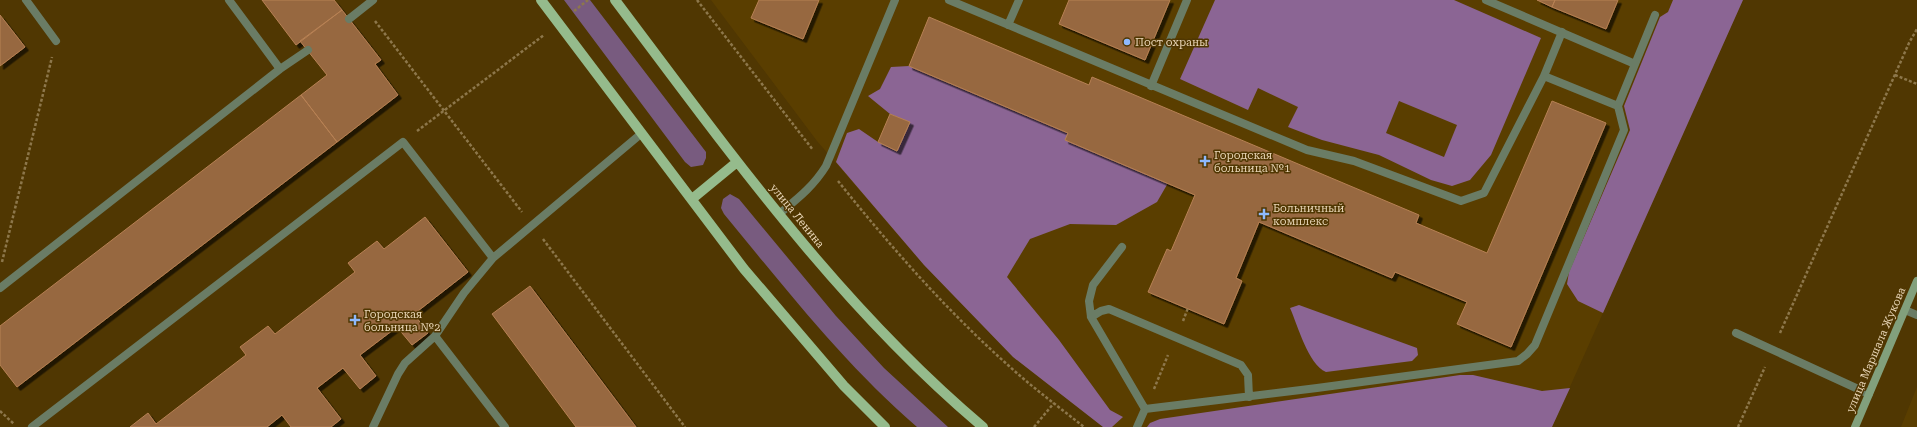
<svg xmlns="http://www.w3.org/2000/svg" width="1917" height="427" viewBox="0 0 1917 427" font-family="'Roboto Serif',serif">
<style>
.built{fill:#5a3e00}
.green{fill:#785b7f}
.forest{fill:#8b6594;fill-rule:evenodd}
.building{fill:#97673f;stroke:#b78154;filter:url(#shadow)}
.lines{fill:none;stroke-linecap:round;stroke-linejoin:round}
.path{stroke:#8d774b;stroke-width:2.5;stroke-dasharray:3 2;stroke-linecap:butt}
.service{stroke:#6a7c65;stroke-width:8}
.secondary{stroke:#82a07c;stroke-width:8}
.primary{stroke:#95bb8c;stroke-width:10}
.poi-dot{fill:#8eb9fd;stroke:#503702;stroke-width:1.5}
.labels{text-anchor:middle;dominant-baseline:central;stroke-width:3;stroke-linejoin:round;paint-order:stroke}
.poi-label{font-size:11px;fill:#e8d5b6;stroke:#503702;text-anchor:start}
.street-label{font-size:11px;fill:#e8d5b6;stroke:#503702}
</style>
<defs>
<filter id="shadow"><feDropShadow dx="3.5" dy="3.5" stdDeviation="0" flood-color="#0009"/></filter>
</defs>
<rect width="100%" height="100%" fill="#503702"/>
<!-- built -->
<path class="built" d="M711 0H1743L1552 427H1103L1013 357 924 265 817 141Z
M1917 387V427H1901Z"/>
<!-- green -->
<path class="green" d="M564 0H590L706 152V158L703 165 691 167 685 162Z
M730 194 739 199 836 316 884 368 948 427H917C845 365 785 288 724 214L721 208 723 199Z"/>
<!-- forest -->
<path class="forest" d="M1215 0H1454L1541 38 1491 155 1470 180 1452 186 1431 180 1379 155 1322 140 1288 127 1298 107 1258 88 1248 110 1180 79ZM1399 101 1457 125 1444 157 1386 133Z
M1673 0H1743L1603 313 1578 301 1567 284 1569 272 1630 130 1624 106 1660 17 1668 12Z
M909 66 1068 133 1168 183 1157 202 1116 225 1070 224 1030 239 1007 277 1059 340 1110 410 1123 417 1112 427H1103L1013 357 924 265 836 162 847 133 859 129 878 142 897 151 909 122 890 114 868 96 880 89 891 67Z
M1299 305 1417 348 1418 355 1412 361 1326 372C1308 364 1298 326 1290 308Z
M1460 375H1473L1542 391 1570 388 1552 427H1147L1150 423 1160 419Z"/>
<!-- building -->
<path class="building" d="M262 0H334L342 10 296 45Z
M759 0H819L803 39 751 18Z
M1069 0H1170L1145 60 1059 24Z
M1537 0H1555L1552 7Z
M1555 0H1618L1606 29 1552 7Z
M342 10 381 60 375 64 398 95 337 142 301 95 327 75 300 41Z
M0 15 25 47 0 66Z
M929 17 1089 85 1092 77 1419 215 1416 223 1487 253 1552 101 1606 123 1511 347 1457 324 1467 302 1395 272 1392 278 1259 222 1236 278 1242 281 1224 324 1148 292 1167 249 1171 251 1195 195 1065 140 1068 133 909 66Z
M301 95 337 142 17 387 0 365V326Z
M890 114 910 122 897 151 878 142Z
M425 217 468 272 414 314 428 333 412 345 397 327 360 355 376 376 360 389 343 368 317 388 341 419 331 427H291L282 415 267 427H130L148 413 156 424 246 355 240 347 268 326 275 334 355 272 348 263 377 241 384 249Z
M530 286 636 427H576L492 314Z"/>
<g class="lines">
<!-- path -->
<path class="path" d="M697 0 813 150
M574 11 588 0
M375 21 522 212
M1895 75 1917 84
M417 131 544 35
M838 181C890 246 946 310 1009 366 1033 388 1059 407 1084 427
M543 239 685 427
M2 262 52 57
M1183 321 1188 308
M1780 333 1909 43 1917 29
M1154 389 1168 355
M0 411 14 424
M1034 427 1054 403
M1738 427 1765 367"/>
<!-- service -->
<path class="service" d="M26 0 56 41
M229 0 280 69
M949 0 1307 150 1354 161 1461 201 1484 193 1544 76
M1486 0 1635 64
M349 19 373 0
M1008 25 1019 0
M1562 32 1544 76 1618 106
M1151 86 1187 0
M779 214C797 199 813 187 826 166L895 0
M1122 247 1093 285 1089 301 1091 317 1145 409 1137 427
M0 288 280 69 308 50
M1905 310 1917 315
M1091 317 1101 311 1109 309 1241 365 1248 375 1249 397
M1736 333 1869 394
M435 336 505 427
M1145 409 1317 388 1518 361 1527 354 1535 345 1624 130 1618 106 1655 15
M32 427 403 142 493 258
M373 427 398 374 405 363 435 336 464 293 493 258 642 133"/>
<!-- secondary -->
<path class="secondary" d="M1855 427 1917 281"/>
<!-- primary -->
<path class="primary" d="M541 0 744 269 844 386 885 427
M615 0C728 150 838 305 983 427
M692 199 737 162"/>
</g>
<!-- markers -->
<g class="poi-dot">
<circle cx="1127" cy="42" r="4"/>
<path d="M1203 155h4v4h4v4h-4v4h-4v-4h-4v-4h4z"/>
<path d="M1262 208h4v4h4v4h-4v4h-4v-4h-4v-4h4z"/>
<path d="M353 314h4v4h4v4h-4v4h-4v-4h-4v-4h4z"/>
</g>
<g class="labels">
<!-- poi labels -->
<g class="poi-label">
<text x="1135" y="42">Пост охраны</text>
<text x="1214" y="155">Городская<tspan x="1214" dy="13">больница №1</tspan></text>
<text x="1273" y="208">Больничный<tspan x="1273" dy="13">комплекс</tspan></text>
<text x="364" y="314">Городская<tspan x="364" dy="13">больница №2</tspan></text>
</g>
<!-- street labels -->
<g class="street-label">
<text transform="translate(797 216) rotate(51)">улица Ленина</text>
<text transform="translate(1876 350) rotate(-67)">улица Маршала Жукова</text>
</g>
</g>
</svg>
